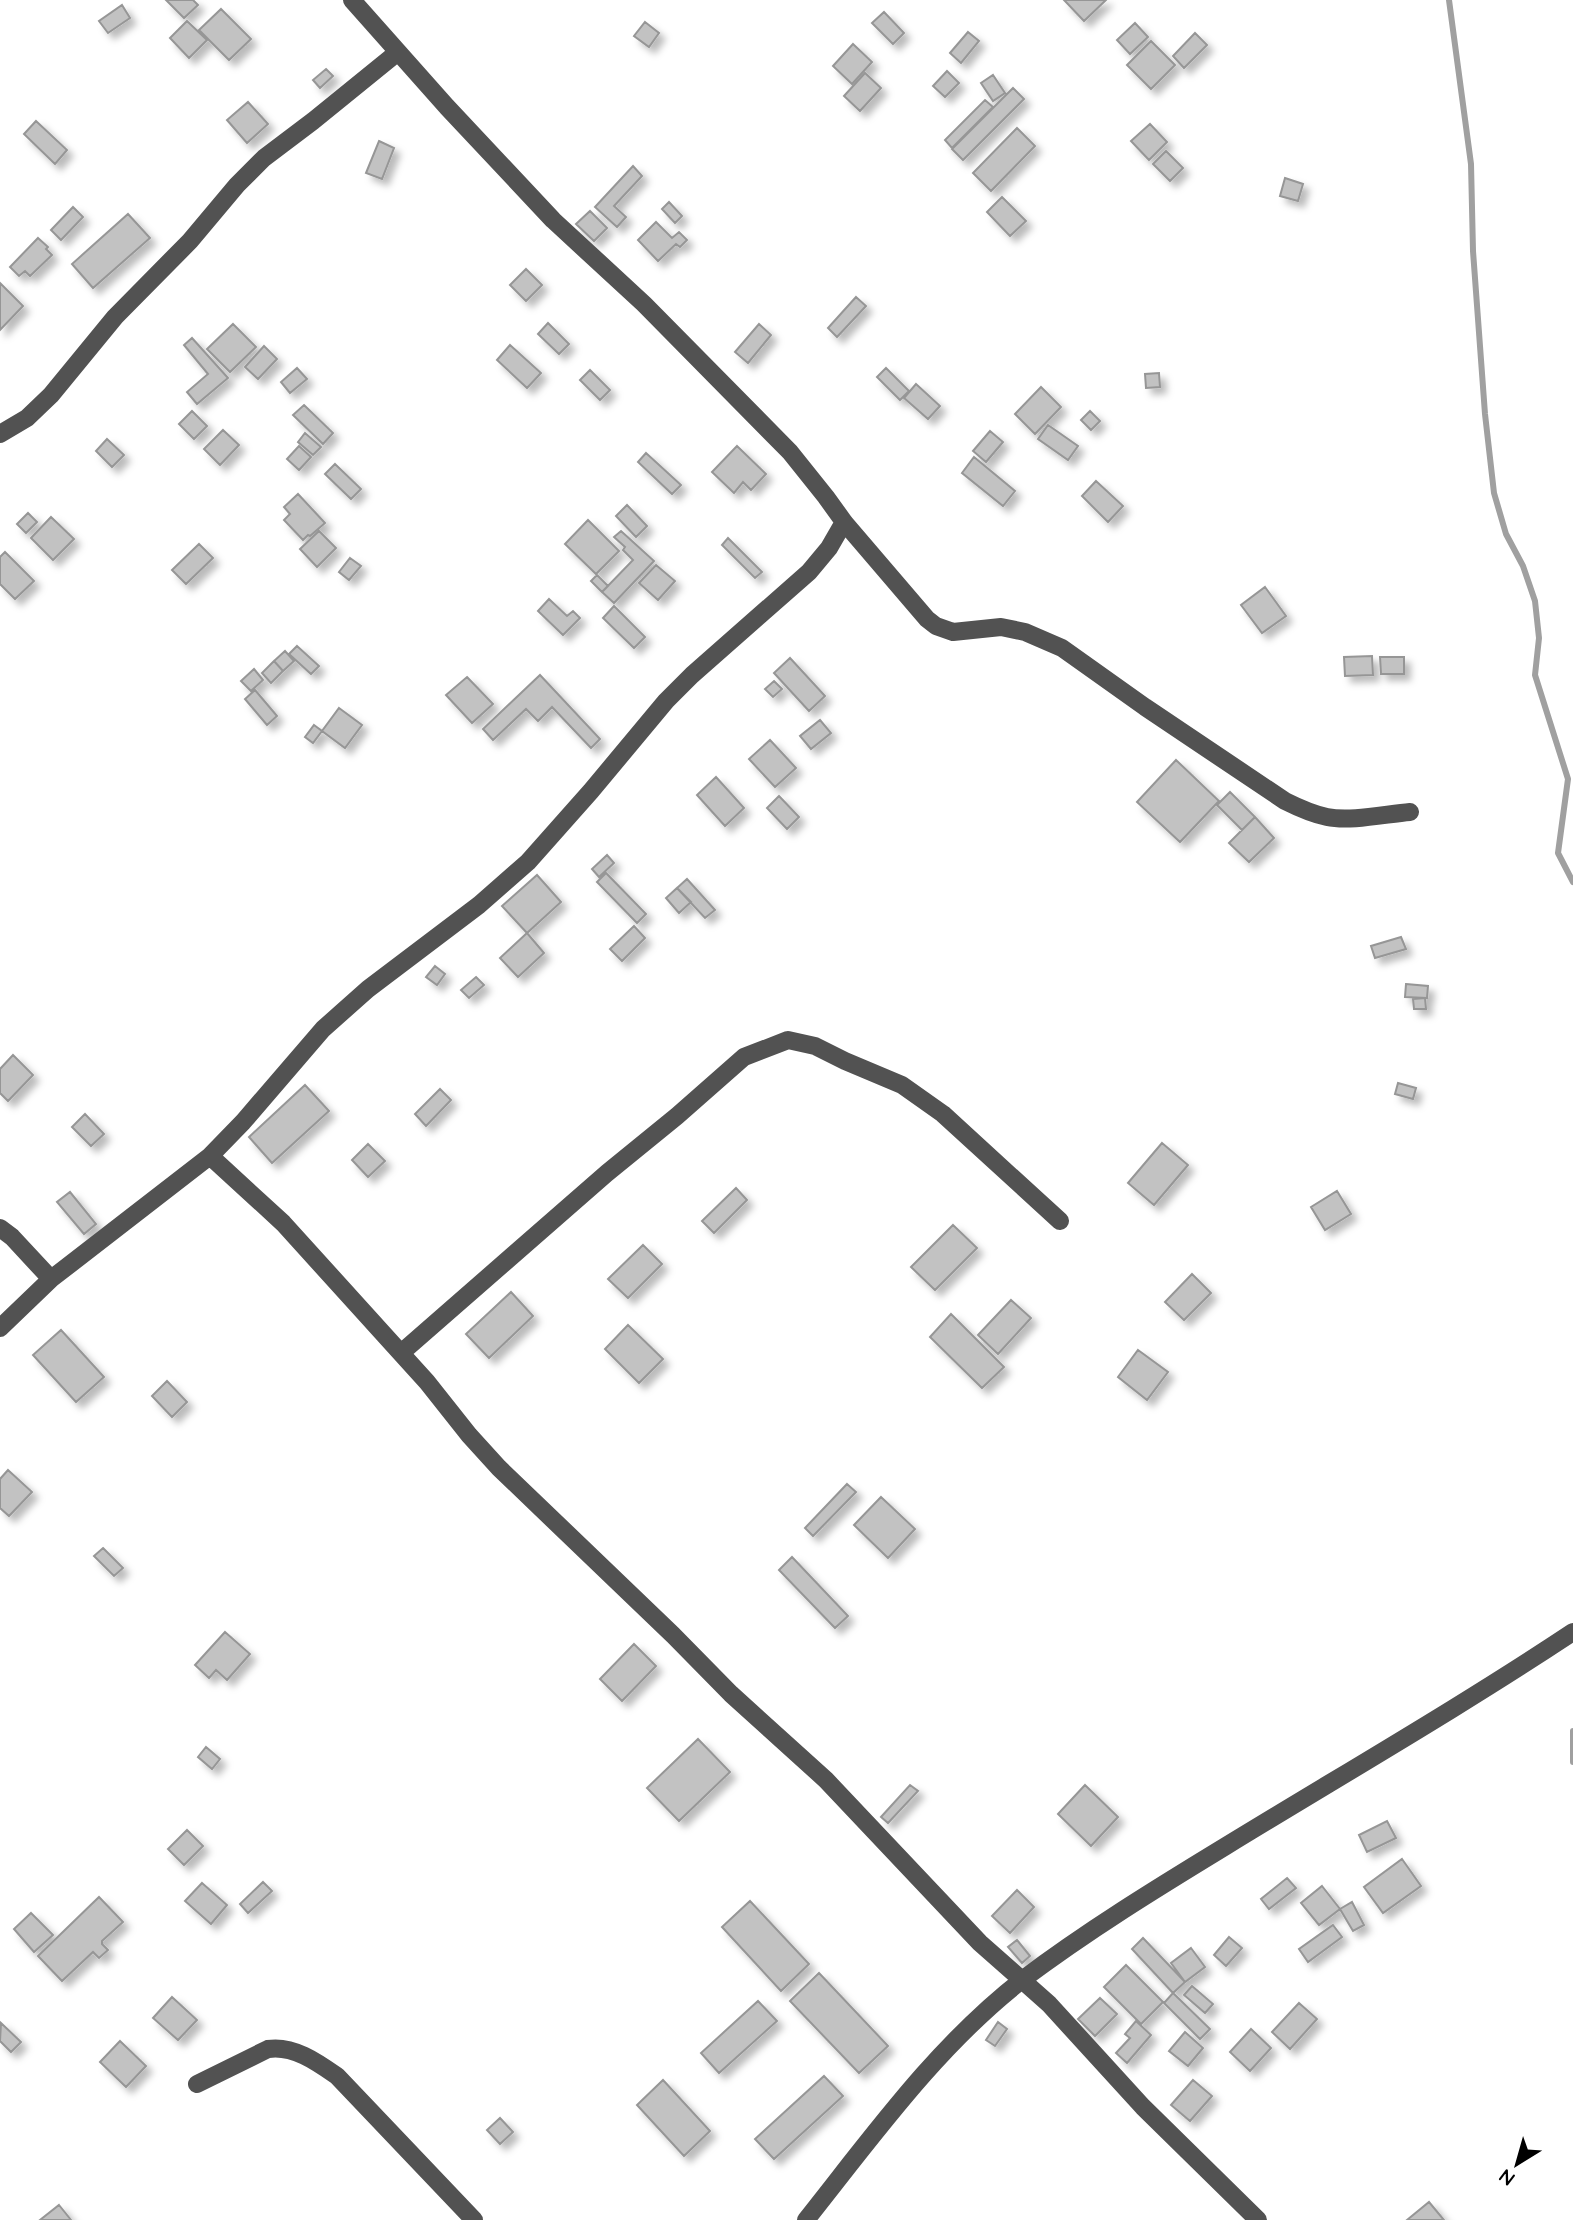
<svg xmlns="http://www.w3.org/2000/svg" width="1573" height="2220" viewBox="0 0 1573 2220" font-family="Quicksand,sans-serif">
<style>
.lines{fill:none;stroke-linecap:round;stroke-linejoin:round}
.stream{stroke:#a0a0a0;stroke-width:6}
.building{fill:#c2c2c2;stroke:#969696;stroke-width:2;filter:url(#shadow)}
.minor{stroke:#525252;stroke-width:18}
</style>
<defs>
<filter id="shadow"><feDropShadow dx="6" dy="6" stdDeviation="3.5" flood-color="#0004"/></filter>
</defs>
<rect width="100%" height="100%" fill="#fff"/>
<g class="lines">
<!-- stream -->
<path class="stream" d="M1449 0 1471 164 1473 251 1485 414 1494 493 1506 534 1523 566 1535 601 1539 638 1535 675 1568 779 1558 853 1573 882
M1573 1731V1762"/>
</g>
<!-- building -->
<path class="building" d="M166 0H193L198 5 184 18Z
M1064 0H1106L1084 21Z
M122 5 130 18 108 33 99 21Z
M221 9 251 39 229 60 199 30Z
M884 12 904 33 893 44 872 23Z
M187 21 207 40 189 58 170 38Z
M645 22 659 33 649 47 634 36Z
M1135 23 1148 37 1130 54 1117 40Z
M968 32 979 41 961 63 950 53Z
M1195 33 1207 45 1184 68 1173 56Z
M1151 41 1175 65 1151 89 1127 65Z
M853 44 872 62 852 84 833 66Z
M326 69 333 76 320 88 313 80Z
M947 71 959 83 945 97 933 86Z
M865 73 881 88 860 111 844 96Z
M993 75 1005 93 993 101 981 83Z
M1013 88 1024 99 963 160 952 149Z
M985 100 993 107 952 148 945 140Z
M248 102 268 124 247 143 227 120Z
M36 121 67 150 55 164 24 134Z
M1150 124 1167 142 1149 160 1131 141Z
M1017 128 1035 146 991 191 973 173Z
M379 141 394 148 382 179 366 173Z
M1166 151 1183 168 1170 181 1153 164Z
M633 166 642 176 614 206 626 217 617 227 595 207Z
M1285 178 1303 184 1298 201 1280 196Z
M1002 197 1026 221 1010 236 987 212Z
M669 202 682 216 675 223 662 209Z
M73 207 83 217 61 240 51 230Z
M590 211 607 228 594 241 576 224Z
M128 214 150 238 93 288 72 264Z
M656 222 672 238 679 232 687 240 680 247 676 244 658 261 638 240Z
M38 238 48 247 46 249 52 255 30 276 25 271 19 276 10 267Z
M526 269 542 285 526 301 510 285Z
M0 283 23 306 0 330Z
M856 297 866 306 837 337 828 328Z
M548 323 569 344 559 354 538 334Z
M233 324 256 347 230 372 207 349Z
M759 324 771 335 748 363 735 352Z
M192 338 228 378 197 404 187 392 208 374 184 345Z
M510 345 541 373 527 388 497 360Z
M264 346 277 359 258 379 245 367Z
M297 368 307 379 290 393 281 382Z
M886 368 909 391 900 400 877 377Z
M590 370 610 390 600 400 580 380Z
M1159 373 1160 387 1146 388 1145 374Z
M916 384 940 406 928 419 904 398Z
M1041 387 1061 407 1035 434 1015 414Z
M304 405 333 433 323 444 293 415Z
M192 411 207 426 194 439 179 424Z
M1090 411 1100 421 1091 430 1081 420Z
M1048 425 1078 446 1068 460 1038 439Z
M223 430 239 445 220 465 204 449Z
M990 431 1003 442 986 462 973 451Z
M305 433 321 447 313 455 298 442Z
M107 439 124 455 112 467 96 451Z
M299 446 311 457 299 470 287 459Z
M737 446 766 474 751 490 743 482 734 493 712 472Z
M646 453 681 485 672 494 638 462Z
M974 457 1015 491 1003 506 962 473Z
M335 464 361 489 351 499 325 474Z
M1096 481 1123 506 1108 522 1082 496Z
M298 494 325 523 310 536 308 535 303 540 284 520 290 514 284 507Z
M627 505 647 526 636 537 616 516Z
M28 513 37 522 26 533 17 524Z
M51 517 74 539 53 560 31 538Z
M588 520 619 551 596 574 565 544Z
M319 531 336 548 317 567 300 549Z
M621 531 654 561 614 603 602 592 633 560 623 550 625 547 614 537Z
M728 538 762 572 755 578 722 545Z
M199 544 213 558 186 584 172 570Z
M5 552 34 581 15 599 0 584V557Z
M350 558 361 566 349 580 339 572Z
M656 565 675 581 658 600 639 583Z
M597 575 608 586 602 592 591 581Z
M1265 587 1286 616 1262 633 1241 605Z
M549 599 567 616 573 611 580 618 563 635 538 611Z
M614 606 645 637 634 648 603 618Z
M297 646 319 666 311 674 289 654Z
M285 651 294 661 283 671 274 661Z
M1372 656 1373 675 1345 676 1344 657Z
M1380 657H1404V674H1381Z
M790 658 825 696 809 711 774 673Z
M274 661 283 671 271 683 262 673Z
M254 669 263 680 251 691 241 681Z
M540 675 600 739 591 748 552 707 538 721 526 709 493 740 483 729Z
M467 677 493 704 472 723 446 695Z
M774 681 782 689 773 697 765 689Z
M255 690 277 716 267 725 245 699Z
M339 708 362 725 345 748 322 731Z
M820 720 831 733 811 749 800 736Z
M314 725 322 731 313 743 305 737Z
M770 740 796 768 775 787 749 759Z
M1176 760 1219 801 1180 842 1137 802Z
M716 777 744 808 725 826 697 795Z
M1230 792 1255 817 1242 830 1217 805Z
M779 796 799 817 787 829 767 808Z
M1255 817 1274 838 1249 862 1229 843Z
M607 855 614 863 599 877 592 869Z
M606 873 646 914 637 923 597 882Z
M537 875 561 902 527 933 502 906Z
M687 879 715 910 705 918 677 888Z
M677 888 691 902 679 913 666 898Z
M634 926 645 938 622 961 610 949Z
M527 933 544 953 518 977 500 958Z
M1401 937 1406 949 1375 958 1371 946Z
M435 966 445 974 437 985 426 977Z
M476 977 484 985 469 998 461 990Z
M1406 984 1428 986 1427 998 1405 997Z
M1425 998 1426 1009H1414L1413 999Z
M13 1055 33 1075 8 1101 0 1093V1069Z
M1398 1083 1416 1088 1413 1099 1395 1094Z
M305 1085 329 1111 272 1163 249 1137Z
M440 1089 451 1100 426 1126 415 1114Z
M85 1114 104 1134 91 1146 72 1127Z
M1162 1143 1188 1165 1154 1205 1128 1183Z
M368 1144 385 1161 368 1177 352 1160Z
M736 1188 747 1200 714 1233 702 1221Z
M1337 1191 1351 1214 1325 1230 1311 1207Z
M70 1192 96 1224 84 1234 57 1202Z
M953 1225 977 1248 935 1290 911 1267Z
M643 1245 662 1264 628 1298 608 1279Z
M1192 1274 1211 1293 1184 1320 1165 1302Z
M511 1292 533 1316 489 1358 466 1334Z
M1011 1300 1031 1318 998 1354 978 1335Z
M951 1314 1004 1367 982 1388 930 1337Z
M628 1325 663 1359 639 1383 605 1349Z
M61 1330 104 1377 76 1402 33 1355Z
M1138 1350 1168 1372 1147 1400 1118 1377Z
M167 1381 187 1402 172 1417 152 1396Z
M8 1470 32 1492 9 1516 0 1508V1479Z
M847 1484 856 1492 813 1536 805 1528Z
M881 1497 915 1529 888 1558 854 1525Z
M103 1548 123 1568 114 1576 94 1556Z
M792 1557 848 1616 835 1628 779 1570Z
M225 1632 250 1654 227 1680 216 1670 209 1678 195 1665Z
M634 1644 656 1666 622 1701 600 1679Z
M698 1739 730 1772 679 1821 647 1788Z
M206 1747 220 1759 212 1769 198 1757Z
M910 1785 918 1791 888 1823 881 1817Z
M1085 1785 1118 1817 1091 1846 1058 1814Z
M1387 1821 1396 1838 1367 1852 1359 1835Z
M187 1830 203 1846 184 1865 168 1849Z
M1402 1859 1421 1886 1383 1913 1364 1887Z
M1287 1878 1296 1888 1269 1909 1261 1899Z
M263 1882 272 1891 248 1913 240 1904Z
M202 1883 227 1905 211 1924 185 1901Z
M1322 1886 1340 1909 1319 1925 1301 1903Z
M1017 1890 1034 1907 1010 1933 992 1916Z
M99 1897 123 1922 102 1941V1944L108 1950 99 1958 93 1952 62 1981 38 1956Z
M750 1901 809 1964 781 1991 722 1927Z
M1352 1902 1364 1925 1353 1931 1340 1909Z
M31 1913 53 1935 34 1952 14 1929Z
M1333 1925 1342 1937 1308 1962 1299 1949Z
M1229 1937 1242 1948 1226 1966 1214 1955Z
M1143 1938 1185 1982 1173 1993 1132 1949Z
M1017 1940 1030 1956 1022 1963 1008 1947Z
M1191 1948 1205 1967 1185 1982 1171 1963Z
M1126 1965 1163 2002 1141 2024 1104 1987Z
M819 1973 888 2046 859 2073 790 2001Z
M1192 1986 1213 2004 1205 2013 1184 1995Z
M1173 1993 1210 2029 1200 2039 1164 2003Z
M172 1997 197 2020 178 2040 153 2018Z
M1100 1998 1117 2014 1095 2036 1078 2019Z
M758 2001 777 2021 719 2073 701 2053Z
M1299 2003 1317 2019 1290 2049 1272 2032Z
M1136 2021 1151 2035 1127 2063 1116 2053 1130 2038 1125 2034Z
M998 2022 1007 2029 995 2046 986 2040Z
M1 2023 21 2042 11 2052 0 2041Z
M1251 2029 1271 2048 1250 2071 1230 2052Z
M1185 2032 1203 2048 1188 2066 1169 2051Z
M120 2041 146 2066 126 2087 100 2062Z
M824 2076 843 2096 774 2159 755 2139Z
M663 2080 710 2131 684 2156 637 2105Z
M1193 2080 1212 2096 1190 2121 1171 2105Z
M500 2118 513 2132 500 2144 487 2130Z
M1429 2202 1444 2220H1407Z
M59 2205 71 2220H40Z"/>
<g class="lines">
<!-- minor -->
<path class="minor" d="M352 0 447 107 553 220 644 304 790 452 826 497 844 522 927 619 936 626 953 632 1001 627 1025 632 1062 648 1145 707 1285 801C1299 808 1312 814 1327 817 1350 822 1386 814 1410 812
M0 434 27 418 51 395 115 317 190 241 237 185 264 158 313 121 398 52
M210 1156 283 1223 427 1382 469 1435 499 1468 673 1635 731 1694 826 1780 980 1943 1049 2004 1143 2107 1258 2220
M0 1228 12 1237 51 1279
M0 1328 51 1279 210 1156 243 1122 323 1029 368 989 479 905 528 862 591 791 666 701 692 675 809 572 829 548 844 522
M401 1353 607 1173 677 1116 744 1057 788 1040 815 1046 845 1061 902 1085 943 1114 1060 1221
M197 2084 268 2049C293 2045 317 2062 337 2076L474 2220
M806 2220C872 2137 937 2046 1022 1980 1087 1931 1157 1888 1226 1846 1342 1775 1460 1707 1573 1632"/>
</g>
<!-- north arrow -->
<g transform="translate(1517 2164) rotate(217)" stroke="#ffffff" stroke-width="5" paint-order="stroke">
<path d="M0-5L12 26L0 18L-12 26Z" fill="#000000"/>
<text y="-10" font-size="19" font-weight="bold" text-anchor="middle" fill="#000000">N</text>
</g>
</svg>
